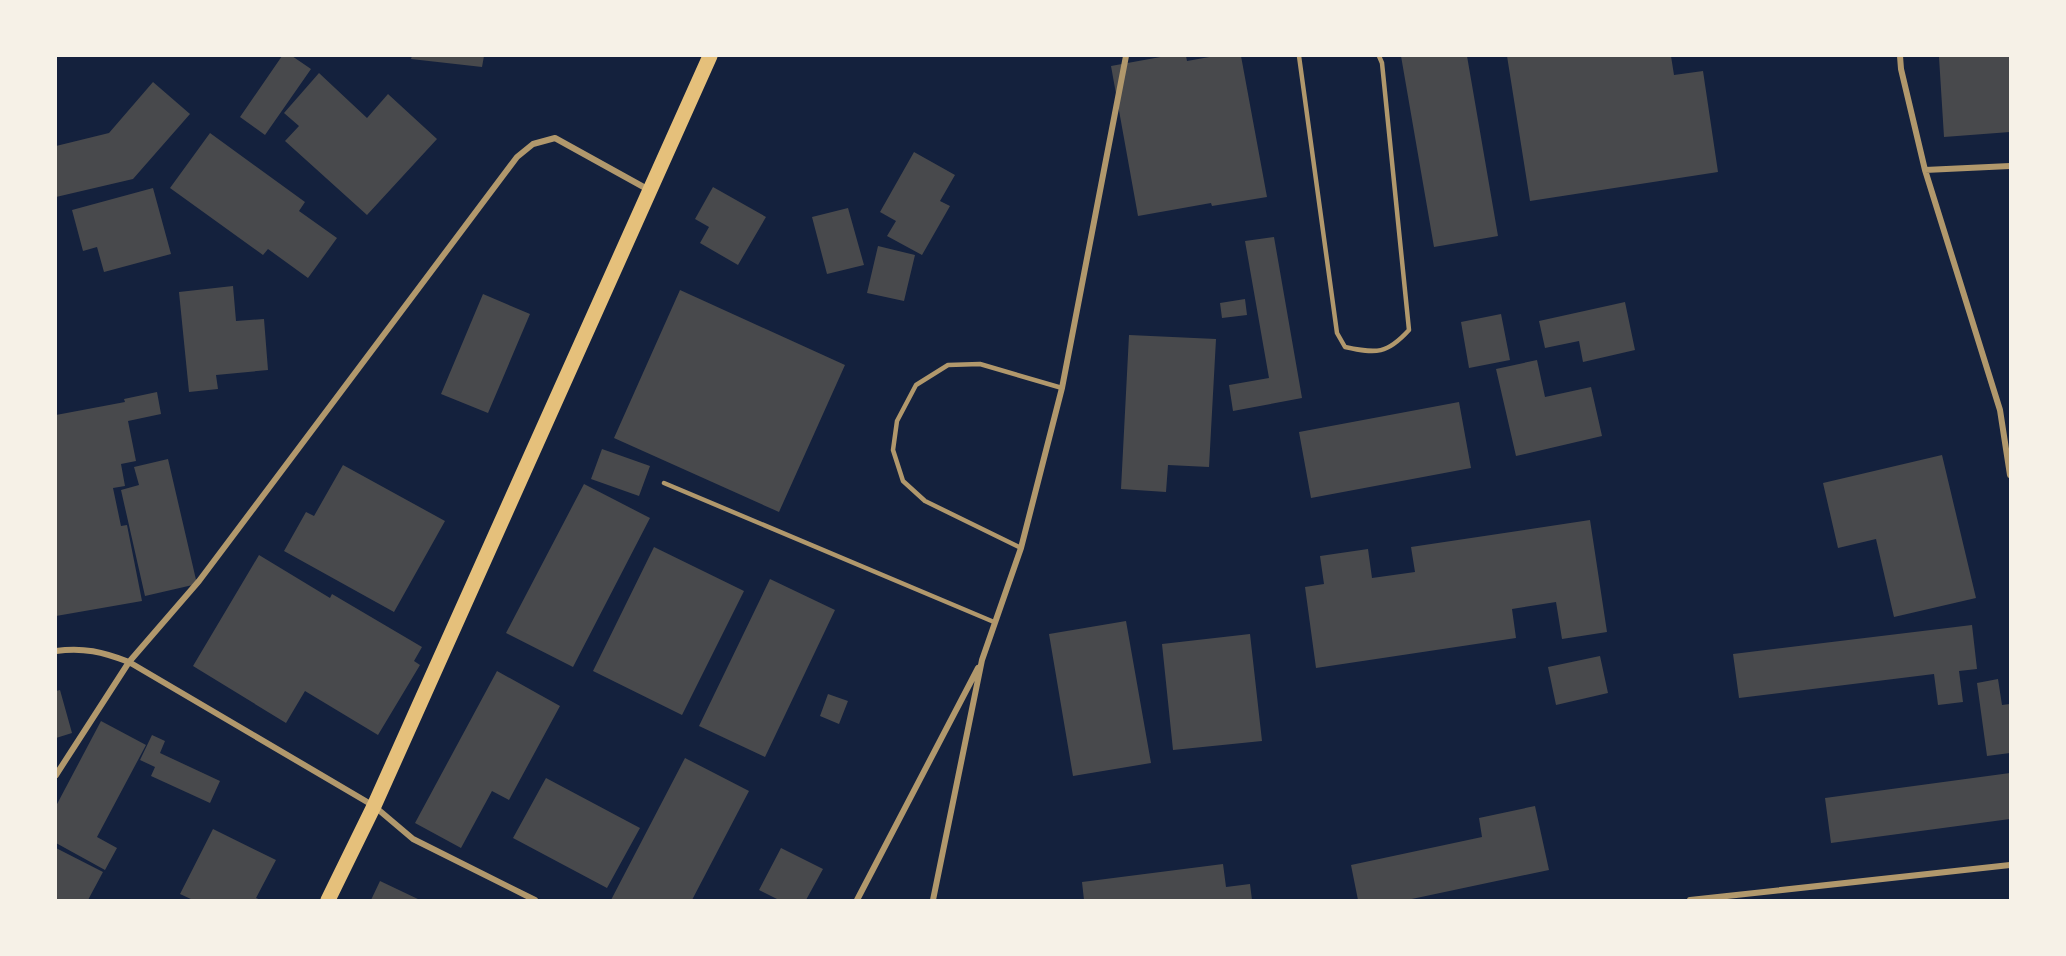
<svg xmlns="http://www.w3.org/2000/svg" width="2066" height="956" viewBox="0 0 2066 956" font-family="Mulish,sans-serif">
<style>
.building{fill:#48494c}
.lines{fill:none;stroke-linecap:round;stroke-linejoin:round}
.service{stroke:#b1986c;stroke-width:4.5}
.minor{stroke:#b1986c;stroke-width:6}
.primary{stroke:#e5c07b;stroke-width:15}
</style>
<rect width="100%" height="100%" fill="#14213d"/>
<!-- building -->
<path class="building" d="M282 56H292L311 69 265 135 240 117Z
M412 56H484L482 67 411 59Z
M1166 56H1186L1187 61 1215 56H1241L1267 197 1212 206 1211 203 1138 216 1111 66Z
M1401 56H1467L1498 236 1434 247Z
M1507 56H1671L1674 75 1703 71 1718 172 1530 201Z
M1967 56H2010V132L1944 137 1939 57Z
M319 73 367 118 388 94 437 139 367 215 285 141 299 126 284 113Z
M153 82 190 114 133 179 56 197V146L109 133Z
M210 133 305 202 299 211 337 238 308 278 268 249 263 255 170 188Z
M914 152 955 175 940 201 950 206 922 255 887 236 896 221 880 212Z
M713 187 766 217 738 265 700 243 709 227 695 219Z
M153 188 171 254 104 272 97 247 83 251 72 210Z
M848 208 864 265 827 274 812 217Z
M1274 237 1302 398 1233 411 1229 385 1269 378 1245 241Z
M878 246 915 255 904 301 867 293Z
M233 286 236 321 264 319 268 370 216 375 218 389 189 392 179 292Z
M680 290 845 365 779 512 614 438Z
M483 294 530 314 488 413 441 394Z
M1245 299 1247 315 1222 318 1220 303Z
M1625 302 1635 350 1583 362 1579 341 1545 348 1539 321Z
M1501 314 1510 360 1469 368 1461 322Z
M1129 335 1216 339 1209 467 1168 465 1166 492 1121 489Z
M1537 360 1545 397 1591 387 1602 436 1516 456 1496 369Z
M157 392 161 414 128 421 136 461 121 464 125 486 113 488 121 526 127 525 142 601 56 616V415L125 402 124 399Z
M1459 402 1471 468 1311 498 1299 432Z
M602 449 650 466 639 496 591 479Z
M1942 455 1976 598 1894 617 1876 539 1838 548 1823 483Z
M168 459 197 584 145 596 121 490 139 485 134 467Z
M343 465 445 521 394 612 284 551 306 512 314 516Z
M584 484 650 518 573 667 506 633Z
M1590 520 1607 632 1562 639 1556 602 1512 609 1516 638 1316 668 1305 587 1324 584 1320 556 1368 549 1372 578 1415 572 1411 547Z
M654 547 744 591 682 715 593 671Z
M259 555 330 598 332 594 422 647 414 661 420 665 378 735 305 691 286 723 193 666Z
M770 579 835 610 765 757 699 726Z
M1126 621 1151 763 1073 776 1049 634Z
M1972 625 1977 669 1959 671 1963 702 1938 705 1934 674 1739 698 1733 654Z
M1250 634 1262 741 1173 750 1162 644Z
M1600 656 1608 693 1556 705 1548 667Z
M497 671 560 706 509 800 492 791 461 848 415 823Z
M1998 679 2002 705 2010 704V753L1987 756 1977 683Z
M60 690 72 733 56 738V691Z
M828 694 848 701 839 724 820 716Z
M101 721 146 745 97 837 117 848 105 870 56 843V806Z
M152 735 165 741 160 753 220 781 210 803 151 776 155 767 140 760Z
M685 758 749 791 692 900H611Z
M2010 773V819L1831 843 1825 798Z
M546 778 640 828 607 888 513 838Z
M1535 806 1549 870 1407 900H1358L1351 865 1482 837 1479 818Z
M213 829 276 860 256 898 261 900H193L180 894Z
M56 848 103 872 88 900H56Z
M781 848 823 869 806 900H779L759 890Z
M1223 864 1226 887 1250 884 1252 900H1084L1082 882Z
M380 881 420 900H371Z"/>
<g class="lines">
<!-- service -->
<path class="service" d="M1299 56 1337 333 1345 347C1377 354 1387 354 1409 330L1382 63 1379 56
M664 483 994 622
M1021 548 925 501 903 481 893 450 897 421 916 385 948 365 980 364 1062 388"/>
<!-- minor -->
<path class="minor" d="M1900 56 1901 69 1925 170 2010 166
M1925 170 2000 410 2010 475
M56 651C83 647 103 652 129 662L374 806 413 839 535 900
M56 775 129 662 199 581 517 157 533 144 555 138 649 190
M857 900 978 668
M933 900 982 660 1021 548 1062 388 1126 56
M1690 900 2010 865"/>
<!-- primary -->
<path class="primary" d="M328 900 374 806 710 56"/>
</g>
<!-- border -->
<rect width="2066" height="956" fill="none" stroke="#f6f1e7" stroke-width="114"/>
</svg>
